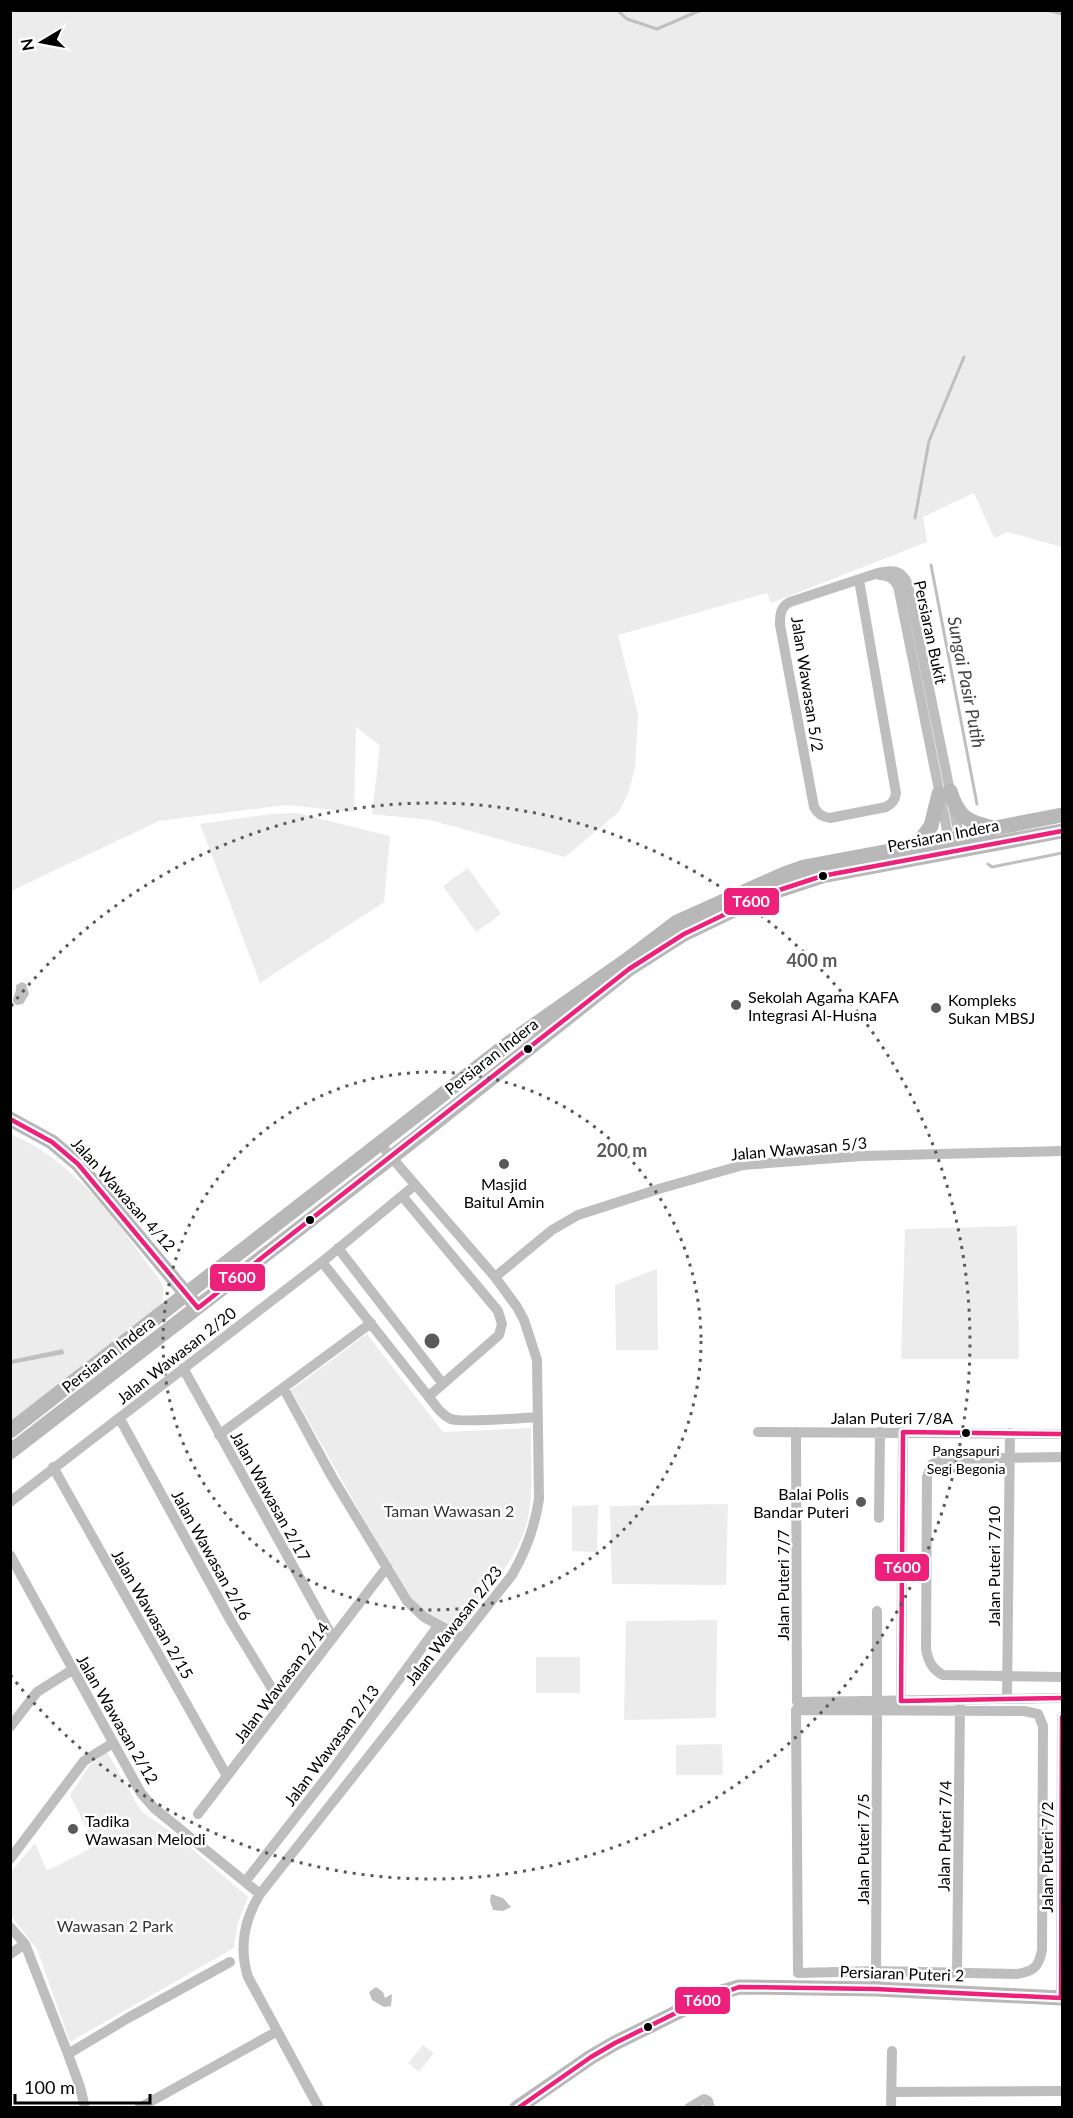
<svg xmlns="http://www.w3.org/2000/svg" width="1073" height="2118" viewBox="0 0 1073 2118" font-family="Lato,sans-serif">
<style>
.green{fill:#ececec}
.water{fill:#bfbfbf}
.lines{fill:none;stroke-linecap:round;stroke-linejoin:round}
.stream{stroke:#bfbfbf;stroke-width:3}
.street{stroke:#bebebe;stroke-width:10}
.secondary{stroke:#b8b8b8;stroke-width:15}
.bus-1-casing{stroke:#fff;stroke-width:9}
.bus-1{stroke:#ed207b;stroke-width:4.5}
.ring{fill:none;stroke:#595959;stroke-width:3;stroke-dasharray:3 6}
.bus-dot{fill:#000;stroke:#fff;stroke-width:2}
.poi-dot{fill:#595959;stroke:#fff;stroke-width:2}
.labels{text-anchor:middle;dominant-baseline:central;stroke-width:5;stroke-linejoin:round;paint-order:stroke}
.bus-label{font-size:14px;fill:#000;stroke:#fff}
.street-label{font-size:16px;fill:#000;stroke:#fff}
.poi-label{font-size:16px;fill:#000;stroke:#fff;text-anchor:start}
.park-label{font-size:16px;fill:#333;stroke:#fff}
.water-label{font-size:18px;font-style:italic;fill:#444;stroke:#fff}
.centre{fill:#595959;stroke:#fff;stroke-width:3}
.ring-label{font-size:18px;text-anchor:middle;font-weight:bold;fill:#595959;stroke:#fff;stroke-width:5;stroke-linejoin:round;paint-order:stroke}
.line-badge{stroke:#fff;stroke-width:2}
.badge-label{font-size:16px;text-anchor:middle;font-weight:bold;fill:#fff}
</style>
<rect width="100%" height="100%" fill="#fff"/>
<!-- green -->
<path class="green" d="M11 10 1062 11V547L1008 532 994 538 974 493 923 517 927 542 771 603 767 593 618 635 638 714 635 767 629 791 619 812 565 857 430 820 372 814 380 746 356 727 354 812 286 805 159 821 11 891Z
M297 813 390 836 384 902 260 983 200 824 271 814Z
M468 868 501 914 476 932 443 886Z
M11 1134C80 1164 118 1225 162 1283 165 1294 164 1300 157 1309L11 1422Z
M1017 1226 1019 1359H901L905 1229Z
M657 1269 658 1350H616L615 1285Z
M367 1334 443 1432 531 1428C531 1456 533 1485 529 1512 522 1559 483 1594 454 1629L426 1615 409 1599 291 1390Z
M728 1504 726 1585 612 1584 610 1506Z
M598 1505 597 1552 572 1551V1506Z
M717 1620 716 1718 624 1720 626 1621Z
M536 1657H580V1693H536Z
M722 1744 723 1775H676V1745Z
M107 1752 141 1811 177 1836 248 1897 237 1926 234 1948 70 2042 37 1949 11 1916 10 1873 35 1843 47 1871 95 1846 70 1795 90 1765Z
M423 2045 434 2053 419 2072 408 2063Z"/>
<!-- water -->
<path class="water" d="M22 982 26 984 29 994 23 1004 16 1005 13 1001C13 995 17 992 16 985Z
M63 1349 64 1354 11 1364V1360Z
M491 1894 503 1898 511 1907 503 1911 493 1910 490 1901Z
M376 1987 383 1992 385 1998 392 1994 391 2006 384 2007 372 2000 369 1992Z"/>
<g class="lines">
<!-- stream -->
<path class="stream" d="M617 10 627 19 657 29 701 10
M1047 10 1062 14
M915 518 929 441 964 357
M931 565 977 804
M988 864 992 867 1062 853"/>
<!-- street -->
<path class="street" d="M879 575C888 575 893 578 898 586L950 845
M859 580 896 793C895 800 893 803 886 807L830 818C822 817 818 814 814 807L780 625C780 615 780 607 790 602L878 573C892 570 902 569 908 585L961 845
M403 1197 498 1311 502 1324 499 1335 429 1396
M338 1248 443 1384
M322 1262 439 1410C442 1413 446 1417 451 1419 463 1423 521 1418 538 1417
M495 1277 552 1230 578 1215 662 1188 743 1165 862 1156 1062 1151
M183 1368 333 1638
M284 1389 332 1477 407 1601 424 1617 462 1638
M120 1419 232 1623 282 1705
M758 1432 1062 1434
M796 1432 797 1702 1062 1698
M219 1435 371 1323
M1062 1457 944 1459 932 1464 927 1477 926 1649C928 1661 932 1669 943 1675L1062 1677
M53 1467 227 1776
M10 1502 322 1262 415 1185
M879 1518 880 1432
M10 1555 141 1793 154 1808 260 1894
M877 1611V1701
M1007 1698 1010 1433
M901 1701 903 1432
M796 1710 1024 1711 1038 1714 1043 1726 1042 1950C1039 1967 1033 1972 1016 1974L876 1971 798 1973Z
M10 1727 37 1692 72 1670
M198 1814 387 1567
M10 1859 84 1761 113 1743
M245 1882 333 1769 438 1626
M10 1927 25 1944 68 2054 80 2087 85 2108
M10 1954 25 1944
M957 1972 960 1706
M876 1989 877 1710
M1061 1998 1062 1717
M68 2054 128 2018 230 1962
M891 2092 1062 2091
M139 2108 276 2032
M319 2108 248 1977C239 1948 244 1920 260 1894L512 1575C526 1551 535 1526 539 1499L537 1360 524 1320 517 1307 495 1277 380 1144
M689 2108 704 2099 708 2101 710 2108
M891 2108 892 2051"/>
<!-- secondary -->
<path class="secondary" d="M950 791C958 818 968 822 994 828
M917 845 931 826 939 794
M10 1119 52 1142 78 1164 192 1301
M10 1431 509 1043 627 960 677 922 784 874 804 867 959 838 995 828 1062 815
M10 1452 406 1146 629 969 684 934 767 894 822 876 1062 831
M517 2108 591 2057 615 2043 696 2003 722 1992 739 1987 876 1989 1062 1998"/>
<defs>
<path id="bus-1" d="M10 1119 52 1142 78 1164 198 1308 629 969 684 934 767 894 822 876 1062 831
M1062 1434 903 1432 901 1701 1062 1698
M518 2108 591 2057 615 2043 696 2003 739 1987 876 1989 1061 1998 1062 1717"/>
</defs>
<!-- bus-1 casing -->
<use href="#bus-1" class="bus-1-casing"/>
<!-- bus-1 -->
<use href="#bus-1" class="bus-1"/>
</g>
<!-- distance rings -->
<g class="ring">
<circle cx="432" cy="1341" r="269"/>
<path d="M11 1006A538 538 0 1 1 11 1676"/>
</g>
<!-- markers -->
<g class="bus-dot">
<circle cx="823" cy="876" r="5"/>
<circle cx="528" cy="1049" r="5"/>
<circle cx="310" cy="1220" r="5"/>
<circle cx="966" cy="1433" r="5"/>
<circle cx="648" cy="2027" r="5"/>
</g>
<g class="poi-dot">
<circle cx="736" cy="1005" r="6"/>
<circle cx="936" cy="1008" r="6"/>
<circle cx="504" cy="1164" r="6"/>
<circle cx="861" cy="1502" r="6"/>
<circle cx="73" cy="1829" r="6"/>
</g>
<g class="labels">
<!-- bus labels -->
<g class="bus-label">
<text x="966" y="1450">Pangsapuri<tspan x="966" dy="18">Segi Begonia</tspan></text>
</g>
<!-- street labels -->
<g class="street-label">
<text transform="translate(931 632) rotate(78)">Persiaran Bukit</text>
<text transform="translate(808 684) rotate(81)">Jalan Wawasan 5/2</text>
<text transform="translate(943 835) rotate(-11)">Persiaran Indera</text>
<text transform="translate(491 1056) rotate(-38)">Persiaran Indera</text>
<text transform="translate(799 1148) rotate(-5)">Jalan Wawasan 5/3</text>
<text transform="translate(124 1194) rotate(48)">Jalan Wawasan 4/12</text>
<text transform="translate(108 1354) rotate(-38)">Persiaran Indera</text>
<text transform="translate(176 1355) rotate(-38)">Jalan Wawasan 2/20</text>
<text x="892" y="1417">Jalan Puteri 7/8A</text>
<text transform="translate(271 1496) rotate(61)">Jalan Wawasan 2/17</text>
<text transform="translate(212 1555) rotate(61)">Jalan Wawasan 2/16</text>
<text transform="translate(993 1566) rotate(-90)">Jalan Puteri 7/10</text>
<text transform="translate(782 1585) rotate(-90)">Jalan Puteri 7/7</text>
<text transform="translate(153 1614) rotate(60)">Jalan Wawasan 2/15</text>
<text transform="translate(453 1625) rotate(-52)">Jalan Wawasan 2/23</text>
<text transform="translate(281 1682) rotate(-53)">Jalan Wawasan 2/14</text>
<text transform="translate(118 1719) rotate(60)">Jalan Wawasan 2/12</text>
<text transform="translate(331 1745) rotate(-53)">Jalan Wawasan 2/13</text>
<text transform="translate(944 1836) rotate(-89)">Jalan Puteri 7/4</text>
<text transform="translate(862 1849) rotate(-90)">Jalan Puteri 7/5</text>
<text transform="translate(1046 1857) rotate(-90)">Jalan Puteri 7/2</text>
<text transform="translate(902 1973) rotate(2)">Persiaran Puteri 2</text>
</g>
<!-- poi labels -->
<g class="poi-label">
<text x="748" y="996">Sekolah Agama KAFA<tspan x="748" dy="18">Integrasi Al-Husna</tspan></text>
<text x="948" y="999">Kompleks<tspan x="948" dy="18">Sukan MBSJ</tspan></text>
<text x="504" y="1183" text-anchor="middle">Masjid<tspan x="504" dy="18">Baitul Amin</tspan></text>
<text x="849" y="1493" text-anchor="end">Balai Polis<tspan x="849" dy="18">Bandar Puteri</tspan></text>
<text x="85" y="1820">Tadika<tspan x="85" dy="18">Wawasan Melodi</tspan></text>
</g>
<!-- park labels -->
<g class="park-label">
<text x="449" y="1510">Taman Wawasan 2</text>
<text x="115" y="1925">Wawasan 2 Park</text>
</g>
<!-- water labels -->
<g class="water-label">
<text transform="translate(967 682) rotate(79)">Sungai Pasir Putih</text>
</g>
</g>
<circle cx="432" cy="1341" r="9" class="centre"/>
<g class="ring-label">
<text x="812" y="967">400 m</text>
<text x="622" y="1157">200 m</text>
</g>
<g class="line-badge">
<rect x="723" y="887" width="57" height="29" rx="6" fill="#ed207b"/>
<rect x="209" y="1263" width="57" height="29" rx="6" fill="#ed207b"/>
<rect x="874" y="1553" width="56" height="29" rx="6" fill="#ed207b"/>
<rect x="674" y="1986" width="57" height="29" rx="6" fill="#ed207b"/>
</g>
<g class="badge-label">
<text x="751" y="907">T600</text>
<text x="237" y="1283">T600</text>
<text x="902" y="1573">T600</text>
<text x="702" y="2006">T600</text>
</g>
<!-- border -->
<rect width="1073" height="2118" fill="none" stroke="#000000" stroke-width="24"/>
<!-- north arrow -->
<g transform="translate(42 42) rotate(260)" stroke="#ffffff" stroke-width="4.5" paint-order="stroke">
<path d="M0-4.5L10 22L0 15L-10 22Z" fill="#000000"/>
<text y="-9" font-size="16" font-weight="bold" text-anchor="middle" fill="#000000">N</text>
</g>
<!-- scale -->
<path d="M15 2094v9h135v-9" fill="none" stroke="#000000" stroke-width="3"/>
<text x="24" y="2094" font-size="18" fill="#000000" stroke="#ffffff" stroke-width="4.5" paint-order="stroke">100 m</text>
</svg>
